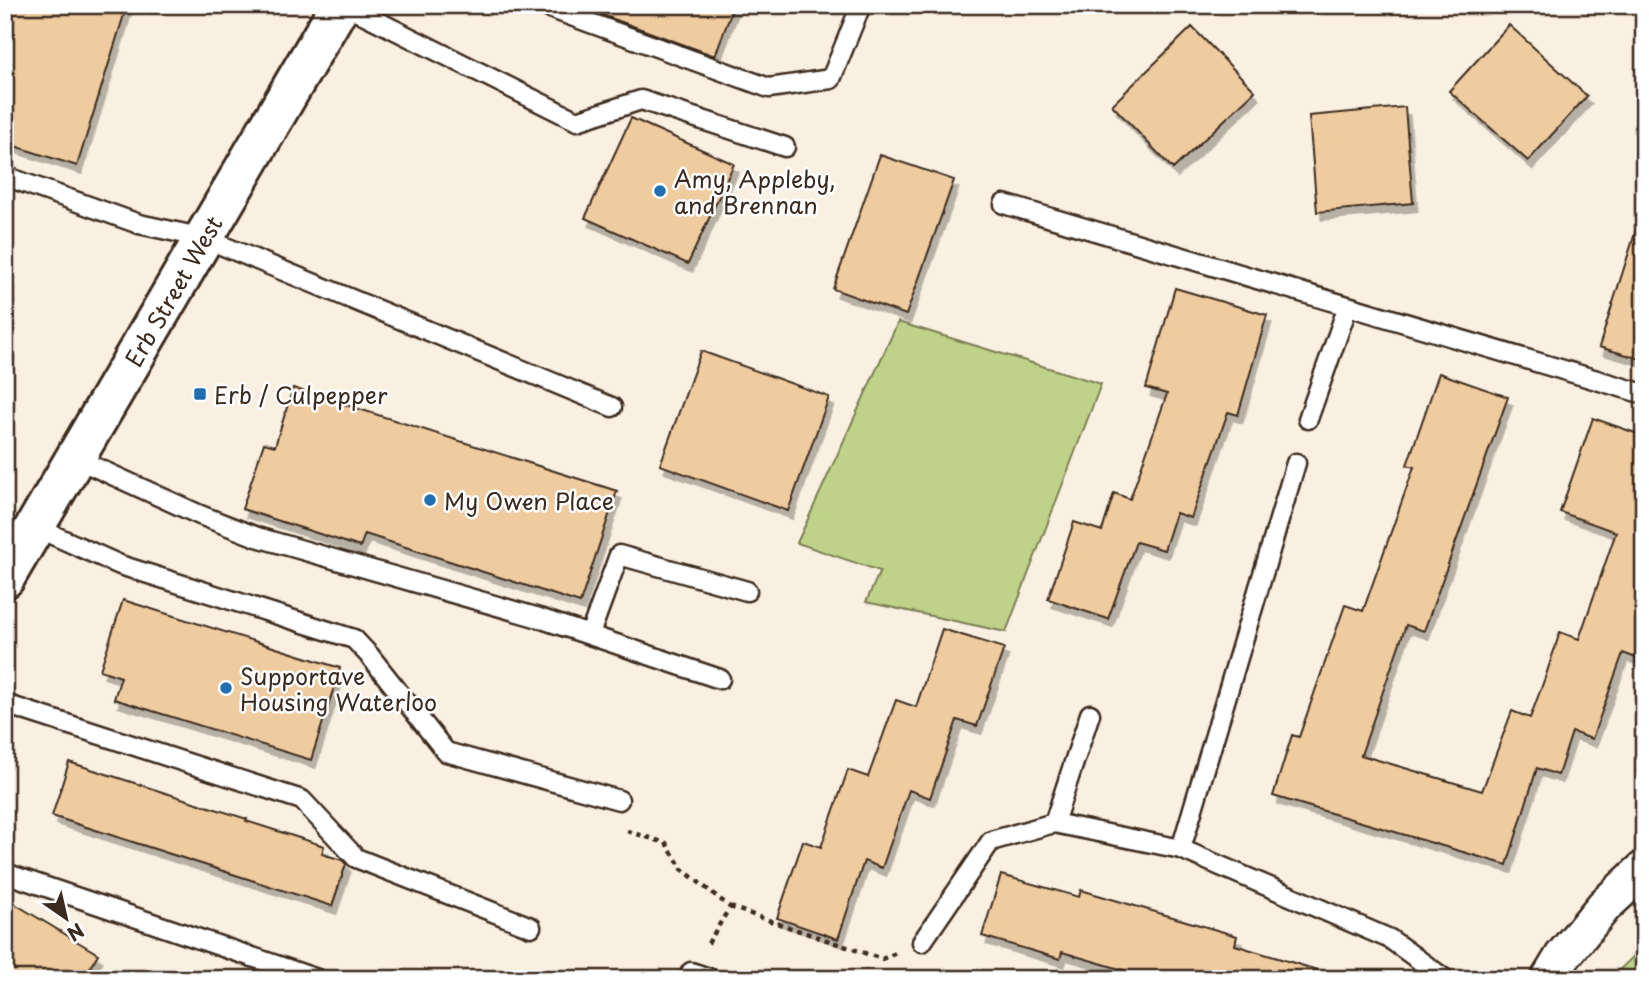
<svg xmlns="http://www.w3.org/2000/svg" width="1649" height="984" viewBox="0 0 1649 984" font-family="'Playpen Sans',sans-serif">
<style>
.green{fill:#bed389;stroke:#7c7e54;stroke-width:2}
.building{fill:#efcca0;stroke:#3b2a1e;stroke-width:2;filter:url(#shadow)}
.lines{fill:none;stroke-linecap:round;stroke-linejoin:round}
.lane-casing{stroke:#3b2a1e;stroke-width:23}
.street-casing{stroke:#3b2a1e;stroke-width:40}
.secondary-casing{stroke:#3b2a1e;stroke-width:44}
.path{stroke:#3b2a1e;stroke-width:4.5;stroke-dasharray:5 5;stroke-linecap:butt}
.lane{stroke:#fff;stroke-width:18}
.street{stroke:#fff;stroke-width:35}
.secondary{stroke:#fff;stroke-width:38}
.poi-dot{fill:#1f6fb2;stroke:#fff;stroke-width:2.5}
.labels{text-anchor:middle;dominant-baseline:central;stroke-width:5;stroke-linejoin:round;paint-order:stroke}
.poi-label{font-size:23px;fill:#3b2a1e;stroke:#fff;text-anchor:start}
.street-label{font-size:23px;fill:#3b2a1e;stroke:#fff}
</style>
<defs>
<filter id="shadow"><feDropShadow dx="4.5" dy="8" stdDeviation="0" flood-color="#0004"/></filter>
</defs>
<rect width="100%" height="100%" fill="#faf0e2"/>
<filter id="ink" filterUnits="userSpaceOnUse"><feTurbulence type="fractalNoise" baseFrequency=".0143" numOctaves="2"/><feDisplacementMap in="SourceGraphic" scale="14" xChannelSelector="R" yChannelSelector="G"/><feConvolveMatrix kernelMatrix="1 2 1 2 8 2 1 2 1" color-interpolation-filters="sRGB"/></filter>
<g filter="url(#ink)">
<!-- green -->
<path class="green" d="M898 322 1101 384 1006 632 866 602 880 571 797 543Z
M1644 946V979H1610Z"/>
<!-- building -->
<path class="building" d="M5 5H127L77 166 5 143Z
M586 5H734L715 56 586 9Z
M1509 25 1587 96 1528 161 1449 91Z
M1192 27 1255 91 1173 169 1112 105Z
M1405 107 1413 203 1317 212 1309 116Z
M631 118 734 164 688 264 585 218Z
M880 155 954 180 906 315 833 289Z
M1636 230 1644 231V360L1599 347Z
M1175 288 1267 315 1238 415 1228 412 1191 518 1176 513 1164 550 1136 542 1108 619 1048 599 1074 522 1102 531 1114 493 1130 499 1167 394 1146 388Z
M701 351 829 397 788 511 660 465Z
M1439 373 1508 397 1424 631 1406 625 1361 755 1482 791 1512 711 1530 718 1546 675 1560 632 1579 639 1616 532 1560 512 1593 418 1644 436V661L1623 653 1592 739 1572 732 1558 775 1537 768 1507 865 1273 796 1292 735 1299 737 1345 605 1363 611 1414 467 1407 465Z
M293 388 617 491 580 603 365 534 360 547 242 509 264 443 275 446Z
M123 600 340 668 311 760 114 699 121 677 100 670Z
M942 629 1004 648 977 726 957 720 930 798 909 790 882 868 864 861 838 939 777 918 803 841 821 847 848 770 868 777 896 700 916 707Z
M69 762 247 819 246 821 324 846 322 854 342 860 346 864 332 906 52 816Z
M1001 875 1079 897 1081 890 1237 936 1235 945 1317 970 1315 979H1154L1062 952 1060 959 982 936Z
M5 898 98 954 83 979H5Z"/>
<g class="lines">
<defs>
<path id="lane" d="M345 5 577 121 641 100 785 147
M541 5 769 88 831 79 861 5
M5 176 139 224 204 238 612 407
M1004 204 1644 394
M1308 419 1348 306
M75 458 200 515 257 537 539 618 720 679
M35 527 120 565 354 639 370 656 446 752 619 800
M590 634 619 555 747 591
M5 704 302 800 356 858 531 927
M1054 823 1090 714
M1181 849 1296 463
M5 873 317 979
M922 942 991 841 1054 823 1181 849 1390 939 1445 979
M691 972 712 979"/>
<path id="street" d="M1549 979 1563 956 1604 906 1644 869"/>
<path id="secondary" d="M5 578 340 5"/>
</defs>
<!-- lane casing -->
<use href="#lane" class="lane-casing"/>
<!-- street casing -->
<use href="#street" class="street-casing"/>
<!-- secondary casing -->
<use href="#secondary" class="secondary-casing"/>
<!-- path -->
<path class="path" d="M1618 5 1644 14
M627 831 666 843 682 869 730 907 707 945
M730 907 882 959 896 953"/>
<!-- lane -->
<use href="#lane" class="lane"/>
<!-- street -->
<use href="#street" class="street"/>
<!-- secondary -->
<use href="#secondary" class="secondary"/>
</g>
</g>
<!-- markers -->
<g class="poi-dot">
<circle cx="660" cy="191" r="7"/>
<rect x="193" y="387" width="14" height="14" rx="3.5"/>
<circle cx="430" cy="500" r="7"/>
<circle cx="226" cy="688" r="7"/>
</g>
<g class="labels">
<!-- poi labels -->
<g class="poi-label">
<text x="674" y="178">Amy, Appleby,<tspan x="674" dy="26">and Brennan</tspan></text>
<text x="214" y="394">Erb / Culpepper</text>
<text x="444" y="500">My Owen Place</text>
<text x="240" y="675">Supportave<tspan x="240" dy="26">Housing Waterloo</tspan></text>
</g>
<!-- street labels -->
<g class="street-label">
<text transform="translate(173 291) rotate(-60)">Erb Street West</text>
</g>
</g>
<!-- margin -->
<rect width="1649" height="984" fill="none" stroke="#fff" stroke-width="28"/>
<rect x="14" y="14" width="1621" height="956" fill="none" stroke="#3b2a1e" stroke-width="2.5" filter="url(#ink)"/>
<!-- north arrow -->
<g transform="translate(66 918) rotate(146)" stroke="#ffffff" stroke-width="5" paint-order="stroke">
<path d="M0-5L12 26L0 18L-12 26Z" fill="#3b2a1e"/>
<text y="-10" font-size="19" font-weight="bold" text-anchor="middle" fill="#3b2a1e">N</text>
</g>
</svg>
